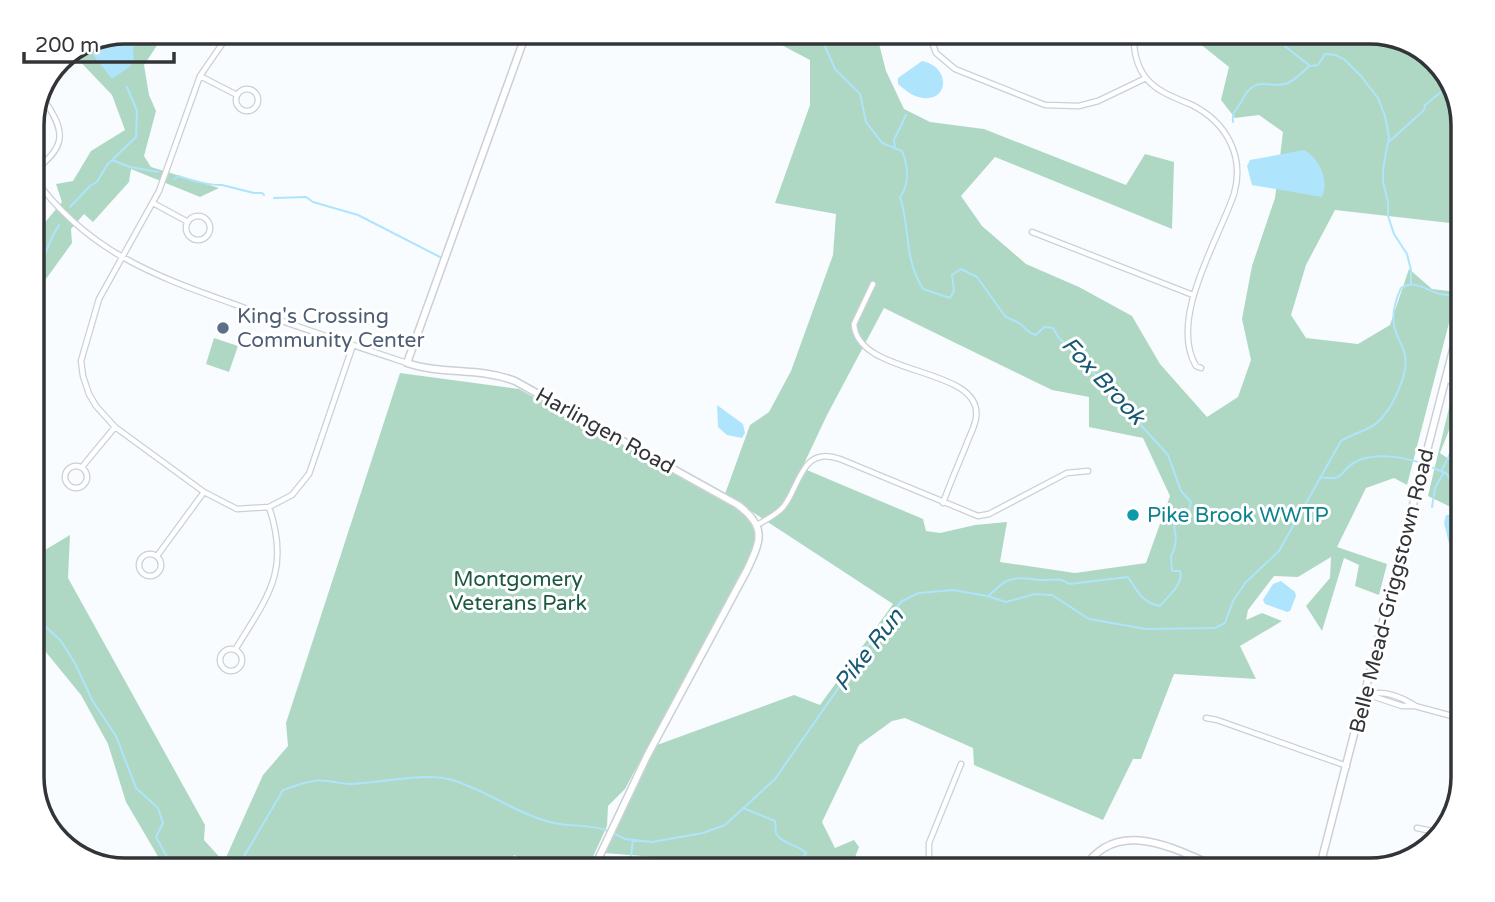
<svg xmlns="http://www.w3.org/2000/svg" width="1495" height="902" viewBox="0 0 1495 902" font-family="'Varela Round',sans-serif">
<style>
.green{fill:#aed8c3;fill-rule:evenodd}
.water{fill:#afe4fd}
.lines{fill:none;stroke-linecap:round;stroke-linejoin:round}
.stream{stroke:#afe4fd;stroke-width:2}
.street-casing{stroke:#cbd0d6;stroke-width:7}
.secondary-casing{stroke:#cbd0d6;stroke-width:9}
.street{stroke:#fff;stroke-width:4.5}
.secondary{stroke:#fff;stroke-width:6}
.service-dot{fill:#5c6f8a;stroke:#fff;stroke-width:2.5}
.culture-dot{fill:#0f9aa8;stroke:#fff;stroke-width:2.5}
.labels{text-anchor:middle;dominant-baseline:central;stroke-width:6;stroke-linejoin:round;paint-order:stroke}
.service-label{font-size:21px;fill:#4e5e75;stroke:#fff;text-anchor:start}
.street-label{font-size:21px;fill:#323437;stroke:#fff}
.culture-label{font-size:21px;fill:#0d838f;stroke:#fff;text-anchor:start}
.park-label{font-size:21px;fill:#1b5941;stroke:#fff}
.water-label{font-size:23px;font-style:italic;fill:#175972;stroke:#fff}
.rim{fill:none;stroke:#323437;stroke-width:3.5}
</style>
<rect width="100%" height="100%" fill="#f9fcfe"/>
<!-- green -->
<path class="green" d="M125 32H166L144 65 149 95 156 111 144 156 151 167 219 188 200 197 131 169 129 182 93 222 84 214 71 229 72 243 38 290 32 348V238L62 202 56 184 73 181 91 151 125 130 112 95 72 53Z
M757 32H876L886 71 904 109 930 122 984 129 1126 185 1145 154 1174 162 1172 229 995 157 961 196 982 226 1026 264 1079 287 1132 316 1160 364 1207 417 1238 397 1251 360 1242 319 1252 266 1275 198 1283 132 1259 115 1235 118 1221 100 1229 67 1199 43 1198 32H1364L1376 35 1374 47 1378 34 1417 44 1451 78 1463 119V233L1450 223 1335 210 1306 265 1291 315 1306 338 1358 344 1390 325 1409 269 1432 289 1457 292 1407 485 1394 478 1366 488 1337 547 1387 564 1379 595 1355 586 1359 565 1344 558 1322 631 1306 606 1330 578 1331 557 1298 577 1274 576 1248 610 1246 620 1262 613 1282 621 1240 646 1256 679 1174 674 1141 759H1133L1103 820 974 765 973 748 905 718 892 721 859 745 822 822 835 848 854 840 859 847 850 870H713L706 861 604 853 657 745 794 695 820 705 893 604 725 494 750 425 769 412 791 371 833 255 836 214 775 203 810 105V60ZM884 308 1052 390 1089 397V427L1143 438 1170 496 1146 563 1075 573 1000 562 1007 522 975 525 940 533 926 531 923 519 802 468 827 415Z
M214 338 238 346 229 372 206 364Z
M1463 349 1462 397 1440 453 1463 469V513L1428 496Z
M400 373 519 389 729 504C750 518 759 526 752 552L625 789 608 806 607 826 587 870H542L514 855 505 870H166L126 802 108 744 81 695 32 635V534L45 550 70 535 68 578 205 825 204 840 224 862 263 775 288 746 286 723Z"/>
<!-- water -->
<path class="water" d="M125 32H142L133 48 134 61 128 68 112 79 87 47Z
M922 61C950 66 950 101 923 98 913 97 905 90 898 84V78Z
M1304 150C1319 158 1330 181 1322 197L1252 185 1247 166 1250 160Z
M717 405 743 424 745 433 742 438 727 435 718 427Z
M1459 514 1463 517V576L1455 568 1444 523 1446 515Z
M1281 581 1295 592 1296 596 1290 611 1287 612 1265 604 1263 600 1273 584Z"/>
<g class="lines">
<!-- stream -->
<path class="stream" d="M815 31 820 35 835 69 860 94 866 122 882 143 902 151C908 166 910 184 900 197 911 231 903 256 923 289L950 298 954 291 952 275 961 269 977 277 1005 316C1010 320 1014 320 1019 323 1025 327 1027 333 1036 335L1044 327 1053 328 1059 338 1083 360 1097 377 1119 392 1139 423 1168 455 1181 491 1191 502 1189 512 1177 518 1174 524 1176 539 1174 550 1171 556 1172 571H1180C1184 584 1168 596 1160 606 1142 603 1137 590 1128 577L1069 584C1059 576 1052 581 1041 580 1029 579 1019 576 1007 581 1000 584 995 591 989 595
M1266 31 1310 66 1318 65 1325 54 1336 55 1345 60 1361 76 1378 98 1385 116 1389 137 1383 169V182L1388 202V216L1394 234 1407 254 1411 270V283
M1233 122C1232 111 1236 111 1241 102 1256 71 1270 91 1288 83 1296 79 1302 73 1309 66
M1390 141 1424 110 1425 105 1452 83
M895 149 894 140 906 115
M112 160 130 167 158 172
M174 179 179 176C189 180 213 186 222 185L254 193H262L264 195
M274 198 306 197 313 202 358 215 440 257
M70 207 90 186 97 182 107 165 136 137 137 111 127 87
M32 277C44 263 48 241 59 225
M1427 465 1447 474 1455 489 1463 497
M1442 470 1455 444
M1320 477C1348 482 1338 469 1359 460 1378 453 1403 457 1421 463
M1432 507 1435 488 1444 472
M32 614 61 641 76 665 92 700 116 736 136 788 158 808 163 823 156 837 174 870
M743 808 775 821C776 825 775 829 776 833 780 843 799 845 806 853L801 861V870
M613 833 625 839 652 842 703 833 725 825 775 779 890 614 902 601 919 593 953 590 987 596 1006 602 1035 594 1052 595 1089 619 1146 629 1215 628 1225 623 1233 601 1246 582 1279 551 1341 441C1353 433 1369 431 1379 421 1392 408 1409 374 1405 356 1404 349 1400 342 1397 335 1390 319 1394 303 1401 288 1415 279 1427 291 1440 294 1448 295 1456 296 1463 297
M630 863 633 840
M236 870 283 790C293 787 304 782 314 781 326 779 339 784 351 784 381 783 424 772 452 780 486 790 515 813 550 822 569 828 591 823 608 831"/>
<defs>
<path id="street" d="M231 31 200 76 159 191 99 299 81 361 83 376 89 394 96 406 115 427 204 492 237 509 269 507 292 495 309 474 353 345
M928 31 936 53 955 69 1045 105 1079 106 1098 101 1146 78
M1134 31C1133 48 1135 64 1146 78 1157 92 1176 98 1192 105 1226 122 1245 156 1234 194 1219 239 1168 319 1196 366L1201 368
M200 76 237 95
M236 100a11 11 0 1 1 22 0a11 11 0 1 1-22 0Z
M32 172C68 147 66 131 42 97
M32 175C88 254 158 277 245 308 298 327 352 345 407 363
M153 203 188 222
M186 228a12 12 0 1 1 24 0a12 12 0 1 1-24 0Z
M1032 232 1193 295
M873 284 854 324C857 378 984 365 976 418 975 426 970 435 967 443 959 463 950 483 943 503
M1447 378 1463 380
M1446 379 1463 387
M65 477a11 11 0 1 1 22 0a11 11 0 1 1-22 0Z
M82 467 115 427
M757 525C766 520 778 514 784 506 800 485 802 445 840 459L978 516 989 514 1067 473 1088 471
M139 565a11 11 0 1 1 22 0a11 11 0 1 1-22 0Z
M157 556 204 492
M1458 597 1463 596
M220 660a11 11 0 1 1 22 0a11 11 0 1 1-22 0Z
M235 650C267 597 291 572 269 507
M1366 694 1402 706H1415L1463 719
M1369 695C1383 689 1403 698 1414 705
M1206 718 1217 720 1347 766
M1417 828 1442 833
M929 870V843L961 764"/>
<path id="secondary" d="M527 31 407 363C442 375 479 367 515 381L738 505C767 527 761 540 747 570L647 756 593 870
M1083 870C1117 813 1180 852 1224 870
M1319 870 1463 311"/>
</defs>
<!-- street casing -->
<use href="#street" class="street-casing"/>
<!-- secondary casing -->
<use href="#secondary" class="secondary-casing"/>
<!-- street -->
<use href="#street" class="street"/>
<!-- secondary -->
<use href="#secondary" class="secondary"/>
</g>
<!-- markers -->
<circle class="service-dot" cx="223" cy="328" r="7"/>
<circle class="culture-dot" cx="1133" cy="515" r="7"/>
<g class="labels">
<!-- service labels -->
<g class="service-label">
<text x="237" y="316">King's Crossing<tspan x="237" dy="24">Community Center</tspan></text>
</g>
<!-- street labels -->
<g class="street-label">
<text transform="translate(605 431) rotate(29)">Harlingen Road</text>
<text transform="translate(1392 591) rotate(-76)">Belle Mead-Griggstown Road</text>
</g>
<!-- culture labels -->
<g class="culture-label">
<text x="1147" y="515">Pike Brook WWTP</text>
</g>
<!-- park labels -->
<g class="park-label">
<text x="518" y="579">Montgomery<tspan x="518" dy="24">Veterans Park</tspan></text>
</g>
<!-- water labels -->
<g class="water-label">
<text transform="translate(1103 381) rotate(47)">Fox Brook</text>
<text transform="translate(869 650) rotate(-52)">Pike Run</text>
</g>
</g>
<!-- crop -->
<path d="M0 0H1495V902H0ZM125 44H1370A81 81 0 0 1 1451 125V777A81 81 0 0 1 1370 858H125A81 81 0 0 1 44 777V125A81 81 0 0 1 125 44Z" fill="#fff" fill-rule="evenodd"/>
<path class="rim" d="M125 44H1370A81 81 0 0 1 1451 125V777A81 81 0 0 1 1370 858H125A81 81 0 0 1 44 777V125A81 81 0 0 1 125 44Z"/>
<!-- scale -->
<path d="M24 52v10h150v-10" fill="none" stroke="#323437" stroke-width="3.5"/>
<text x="35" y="52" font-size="21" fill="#323437" stroke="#ffffff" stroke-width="5" paint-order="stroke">200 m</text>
</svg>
